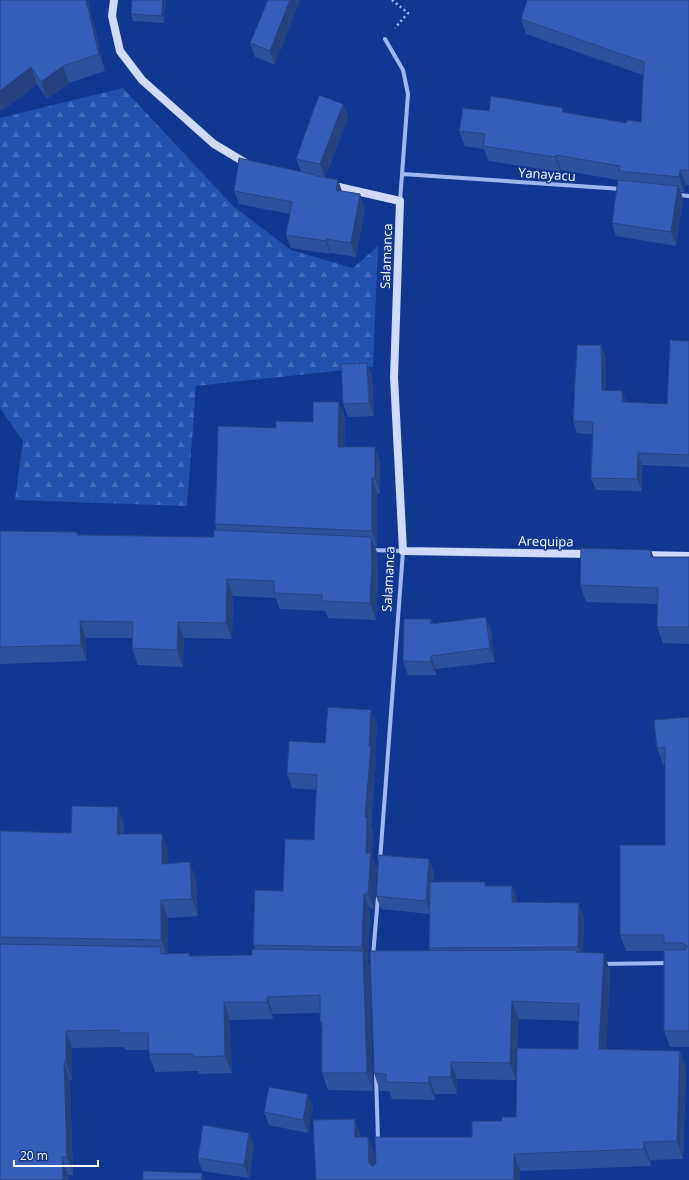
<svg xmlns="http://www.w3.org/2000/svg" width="689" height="1180" viewBox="0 0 689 1180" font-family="'Open Sans',sans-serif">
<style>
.forest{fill:url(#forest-firs)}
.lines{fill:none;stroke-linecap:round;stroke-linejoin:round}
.path{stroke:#9fb8f2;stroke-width:2.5;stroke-dasharray:2 3;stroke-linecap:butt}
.minor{stroke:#9fb8f2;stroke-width:4}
.secondary{stroke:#cddbfc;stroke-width:8}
.wall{fill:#2e519e;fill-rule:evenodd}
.shaded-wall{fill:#264281}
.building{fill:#365eb8;stroke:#264281}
.labels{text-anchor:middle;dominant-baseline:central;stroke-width:3;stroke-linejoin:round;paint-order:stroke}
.street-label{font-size:13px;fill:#fff;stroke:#123791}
</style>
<defs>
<pattern id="forest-firs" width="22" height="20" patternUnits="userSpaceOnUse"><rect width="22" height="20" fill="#2450b0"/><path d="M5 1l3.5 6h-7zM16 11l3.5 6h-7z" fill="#456abc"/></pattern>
</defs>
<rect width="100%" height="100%" fill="#123791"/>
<!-- forest -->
<path class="forest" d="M123 88 233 206 291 250 353 268 378 246 373 367 196 386 187 506 15 500 23 441 0 408V118Z"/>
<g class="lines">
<!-- path -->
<path class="path" d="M392 0 408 13 395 28"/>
<!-- minor -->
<path class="minor" d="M385 39 403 70 408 94 400 201
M403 174 622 189
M678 195 689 196
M372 550 403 551 380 861
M373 956 378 897
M603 964 669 963
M376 1075 378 1140"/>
<!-- secondary -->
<path class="secondary" d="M114 0 112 16 120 51 142 80 214 144 249 165
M330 185 400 201 394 377 403 551 591 554
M643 555 689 556"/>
</g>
<!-- wall -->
<path class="wall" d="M0 0H88L105 71 69 83 47 99 37 84 2 111 0 108Z
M132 0H166L164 23 133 21 131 14Z
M268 0 275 65 255 57 250 43Z
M689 0V185H686L684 192H681L683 199 676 246 616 236 612 223 618 180 561 170V172L489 161 484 149 465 146 459 131 489 111 565 112 626 123 641 122 643 75 526 34 521 19Z
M343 104 348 117 325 178 338 180 342 191 365 208 356 257 331 253 330 254 291 248 286 235 290 214 239 204 234 191 301 171 296 159Z
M689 341V467L642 465V491L596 490 591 478 592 434 577 433 573 421 606 357V390L626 402 667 404Z
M367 363 372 376 374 416 348 417 343 404Z
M339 402 345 417 344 447H375L380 462V493H377V546H375L377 553 378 582 376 620 328 618 325 611 280 609 276 598 233 596 232 639 184 638 183 667 138 665 132 648V638H86L87 661 0 664V531L77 532 78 535 214 537 217 530 215 524 276 428 313 422Z
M654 557H689V644L663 643 657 627 658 604 586 602 580 585Z
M486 617 491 630 495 662 436 669V675H408L403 661 431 619 433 624Z
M689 717V1047H670L664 1031V951H626L620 935 665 845V764H663L657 748Z
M377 724 375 757 376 761 371 827 373 832 372 856 377 868 374 909 370 908 368 961H367L370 968 373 1091 328 1090 322 1073V1028L320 1022V1013L273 1014V1019L230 1020 232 1073 199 1074 198 1071 155 1072 149 1054V1050H125L124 1047 72 1048V1080H70L73 1175 0 1180V831L71 833 124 824V834H162L168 852V864L196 879 198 916 168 918V953H189L190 956 252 955 255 949 253 945 283 891 314 840 316 790 292 788 287 773 325 743Z
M429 859 434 873 433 882 486 886 517 899V902L584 917 583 953H604L610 971 606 1049 680 1051 686 1068 683 1159 650 1160 651 1166 520 1171V1180H316L361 1137 375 1154V1164L472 1137 502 1121 516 1117 517 1053 516 1080 457 1079V1094H435V1100L392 1099 389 1091H380L374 1073 430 951 429 948 430 914 381 909 376 896ZM519 1019 579 1021 578 1049 517 1048Z
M313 1107 308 1133 269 1125 264 1112Z
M254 1146 249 1178 202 1171 198 1158Z"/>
<!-- shaded-wall -->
<path class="shaded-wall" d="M86 0H88L105 71 99 54Z
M163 0H166L164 23 162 16Z
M290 0H300L275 65 270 51Z
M63 66 69 83 47 99 41 82Z
M31 67 37 84 2 111 0 105V91Z
M343 104 348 117 325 178 320 164Z
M556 155 561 170V172L555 157Z
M680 170 686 185 684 192 679 177Z
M338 180 342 193 336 190Z
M678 186 683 199 676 246 671 232Z
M360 194 365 208 356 257 351 243Z
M326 239 331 253 330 254 326 241Z
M601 345 606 357V403L602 390Z
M367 363 372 376 374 416 369 403Z
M622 391 627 403 622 402Z
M339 402 345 417 344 462 338 447Z
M375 447 380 462V493L375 478Z
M638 453 642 465V491L637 479Z
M372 478 377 493V546L372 531Z
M371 537 377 553 378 582 376 620 370 603Z
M651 550 657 567 651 557Z
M227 579 233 596 232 639 226 623Z
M486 617 491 630 495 662 490 648Z
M80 621 86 638 87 661 81 645Z
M178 622 184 638 183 667 177 650Z
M431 656 436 669V675L431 662Z
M371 710 377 724 375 757 376 761 371 827 373 832 372 856 377 868 374 909 368 894 366 853 365 817Z
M118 807 124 824 123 852 117 834Z
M162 834 168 852V881L162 864Z
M429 859 434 873 431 914 426 901Z
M190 862 196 879 198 916 192 899Z
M512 886 517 899V916L512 902Z
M364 894 370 908 368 961 362 947Z
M161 900 168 918V958L161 940Z
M579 903 584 917 583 960 578 947Z
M363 951 370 968 373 1091 367 1073Z
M604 953 610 971 606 1067 599 1049Z
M267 997 273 1014V1019L267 1002Z
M512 1001 519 1019 516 1080 510 1063Z
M224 1002 230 1020 232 1073 225 1056Z
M66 1031 72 1048V1080L66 1062Z
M680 1051 686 1068 683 1159 677 1141Z
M64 1062 70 1080 73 1175 67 1157Z
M451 1062 457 1079V1094L451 1077Z
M429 1077 435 1094V1100L429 1083Z
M308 1094 313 1107 308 1133 303 1120Z
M355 1119 361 1136 362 1154 355 1137Z
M249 1133 254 1146 249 1178 244 1165Z
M368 1137 375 1154 376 1180 369 1163Z
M644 1142 650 1160 651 1166 644 1149Z
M514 1154 520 1171V1180H514Z
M62 1157 68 1175 69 1180H63Z
M202 1173 205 1180H202Z"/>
<!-- building -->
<path class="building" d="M0 0H86L99 54 63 66 41 82 31 67 0 91Z
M132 0H163L162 16 131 14Z
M268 0H290L270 51 250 43Z
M527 0H689V170H680L679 177 619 171 620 166 556 155 555 157 483 146 485 134 459 131 463 108 489 111 491 96 563 108 562 112 626 123 627 120 641 122 644 62 521 19Z
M319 95 343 104 320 164 296 159Z
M239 158 316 175V176L338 180 336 190 360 194 351 243 326 239V241L286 235 292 202 234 191Z
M618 180 678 186 671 232 612 223Z
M670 340 689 341V455L638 453 637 479 591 478 593 422 573 421 577 345H601L602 390 622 391V402L667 404Z
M367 363 369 403 343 404 341 364Z
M313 402H339L338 447H375V478H372V531L215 524 218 426 276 428V421L313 422Z
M214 530 371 537 372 566 370 603 322 601V595L274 593V581L227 579 226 623 178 622 177 650 132 648 133 622 80 621 81 645 0 647V531L77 532V535L214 537Z
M581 548 651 550V557H689V627H657L658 588 580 585Z
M486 617 490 648 431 656V662L403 661 404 619H431V624Z
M328 707 371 710 369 746H371L365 817H367L366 853H371L368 894H364L362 947 253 945 255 890 283 891 285 839 314 840 317 775 287 773 289 741 325 743Z
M689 717V1031H664V950H684L686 949 687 946 683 943H664V935H620V845H665V747L657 748 654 720Z
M72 806 118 807 117 834H162V864L190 862 192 899 161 900V940L0 937V831L71 833Z
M379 855 429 859 426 901 376 896Z
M430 882H485V886H512V902L579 903 578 947 429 948Z
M0 944 161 947V954L189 953V956L252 955V949L363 951 367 1073H322V1022H320V995L267 997V1002H224L225 1056 193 1057V1054H149L148 1033H119V1030L66 1031V1062H64L67 1157H62L63 1180H0Z
M576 950V952L604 953 599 1049 680 1051 677 1141 644 1142V1149L514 1154V1180H316L313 1120 355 1119V1137H368L369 1163 371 1165 373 1166 376 1163 375 1137H472V1121H502V1117H516L517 1048 578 1049 579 1004 512 1001 510 1063 451 1062V1077H429V1083L386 1082V1074L374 1073 370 951Z
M269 1087 308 1094 303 1120 264 1112Z
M203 1125 249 1133 244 1165 198 1158Z
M143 1171 202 1173V1180H143Z"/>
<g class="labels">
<!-- street labels -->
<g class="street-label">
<text transform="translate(547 174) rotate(4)">Yanayacu</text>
<text transform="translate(386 256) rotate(-88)">Salamanca</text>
<text transform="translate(546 541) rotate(1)">Arequipa</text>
<text transform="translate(388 579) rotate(-87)">Salamanca</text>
</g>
</g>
<!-- scale -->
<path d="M14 1160v6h84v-6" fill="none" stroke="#ffffff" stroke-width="2"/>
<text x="20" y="1160" font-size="12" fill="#ffffff" stroke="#123791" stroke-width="3" paint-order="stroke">20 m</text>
</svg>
